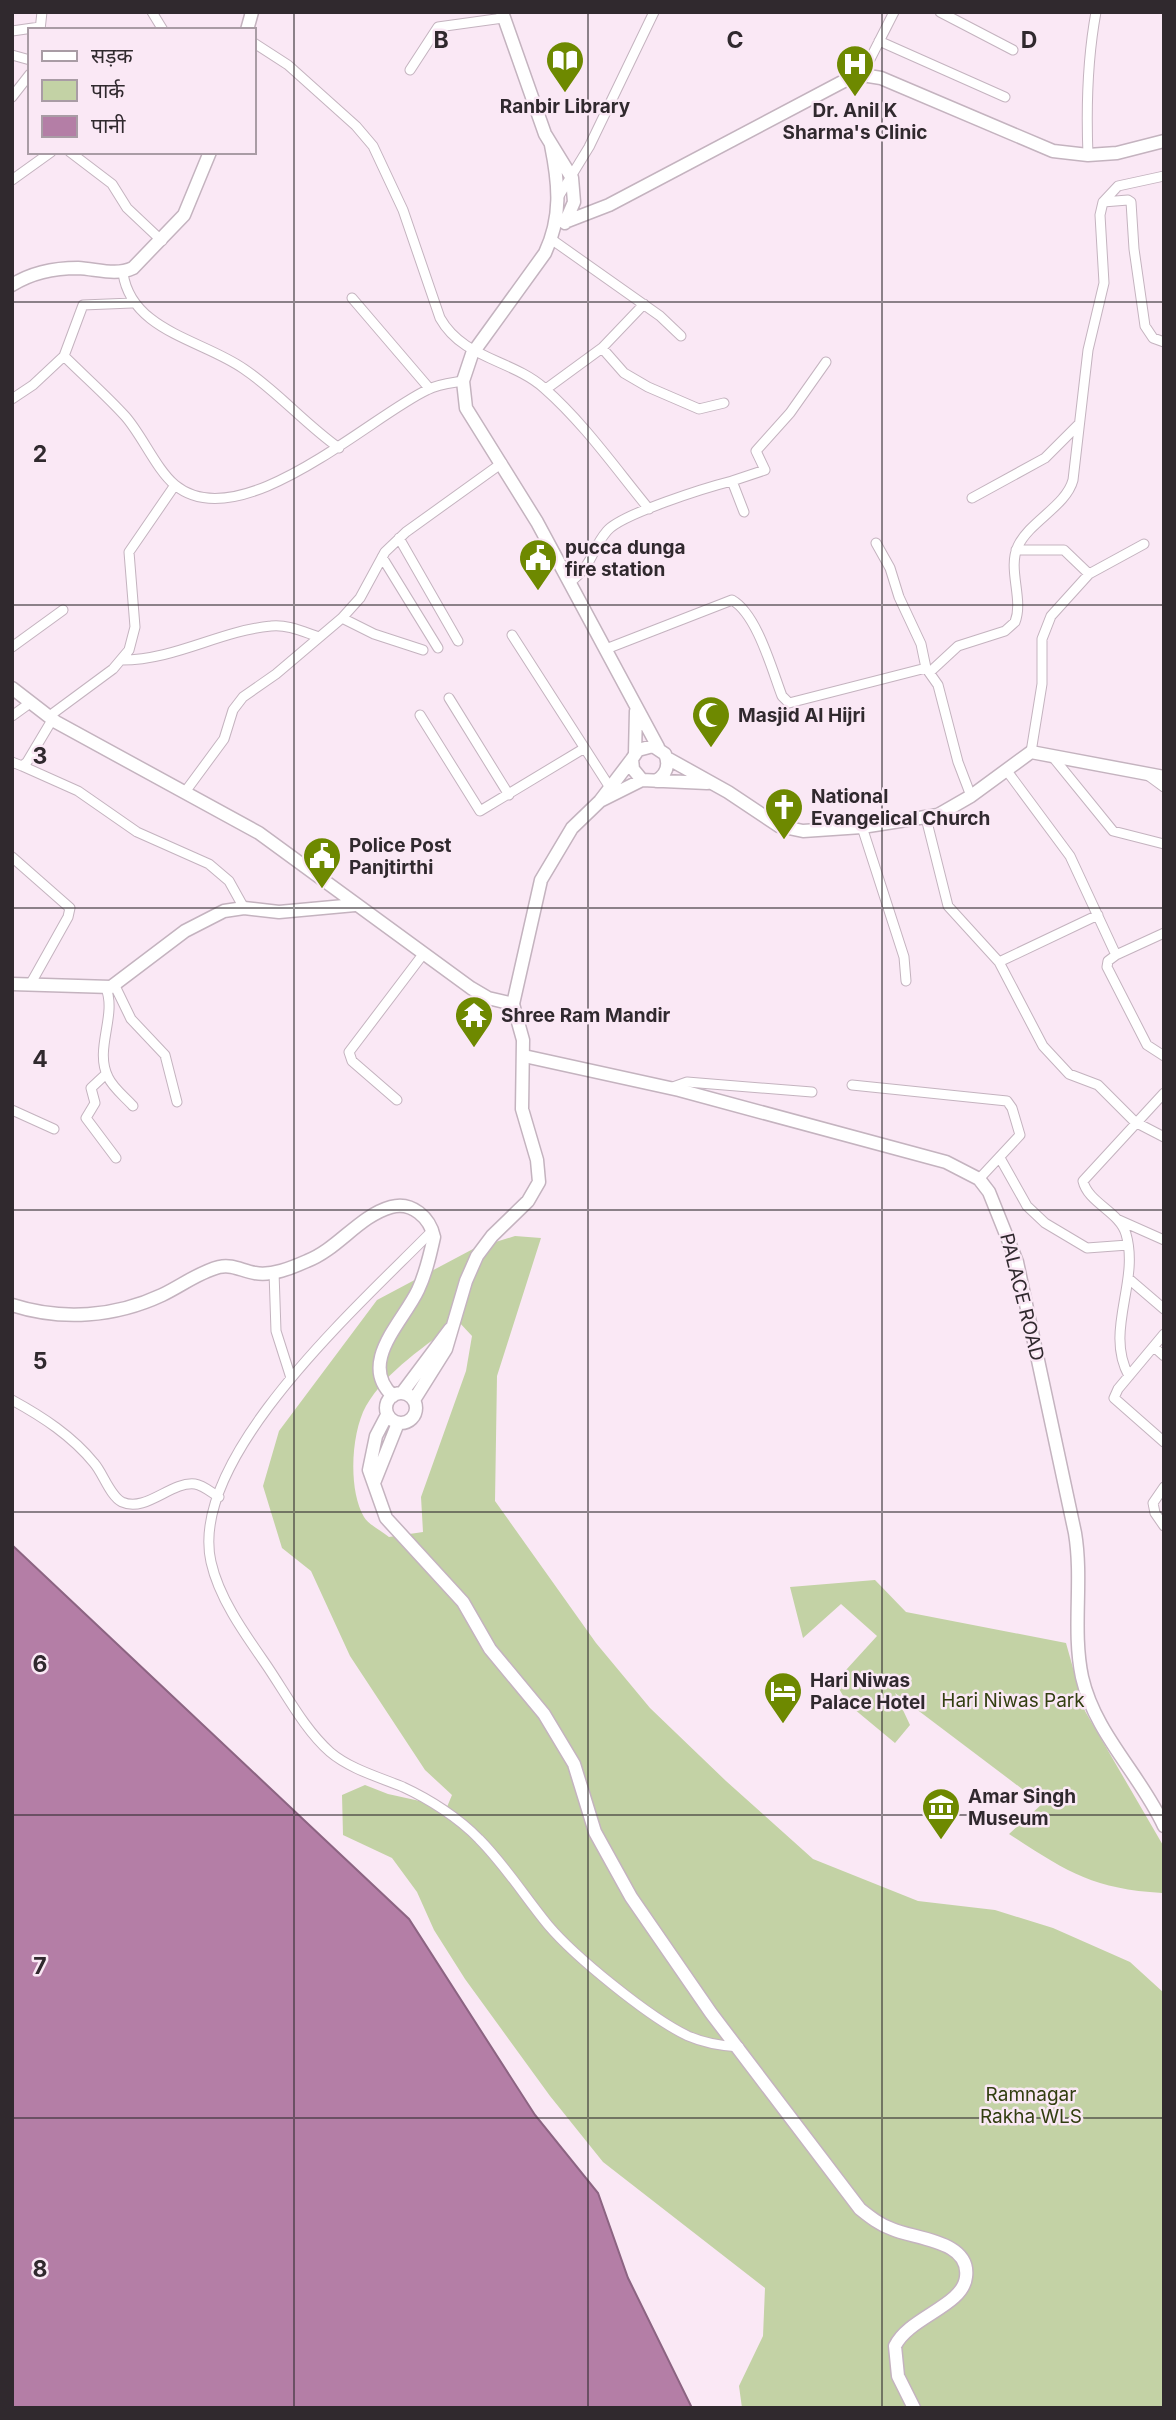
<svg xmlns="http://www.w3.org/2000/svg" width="1176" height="2420" viewBox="0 0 1176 2420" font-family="Inter,'Noto Sans Devanagari',sans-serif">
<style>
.green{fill:#c3d2a5;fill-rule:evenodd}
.water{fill:#b47ea6;stroke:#8c6482;stroke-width:2}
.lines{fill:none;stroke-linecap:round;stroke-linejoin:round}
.minor-casing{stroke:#c4b3bf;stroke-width:11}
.tertiary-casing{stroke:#c4b3bf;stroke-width:15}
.secondary-casing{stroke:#c4b3bf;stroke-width:15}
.minor{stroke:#fff;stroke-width:9}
.tertiary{stroke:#fff;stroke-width:12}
.secondary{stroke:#fff;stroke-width:12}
.grid{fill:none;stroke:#30292e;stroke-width:2;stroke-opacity:0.55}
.labels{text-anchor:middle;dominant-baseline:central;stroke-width:5;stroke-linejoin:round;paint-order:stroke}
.poi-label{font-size:19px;font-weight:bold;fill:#30292e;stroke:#fae8f5;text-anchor:start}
.street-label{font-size:19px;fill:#30292e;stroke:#fae8f5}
.park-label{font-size:19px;fill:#323e10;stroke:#fae8f5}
.grid-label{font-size:23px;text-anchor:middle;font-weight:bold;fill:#30292e;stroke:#fae8f5;stroke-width:5;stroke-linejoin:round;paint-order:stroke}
</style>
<rect width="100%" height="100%" fill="#fae8f5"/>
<!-- green -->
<path class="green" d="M515 1236 541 1238 497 1376 495 1501 596 1643 650 1708 726 1781 813 1859 918 1901 995 1910 1053 1928 1130 1962 1164 1993V2408H742L739 2386 763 2336 765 2288 603 2162 550 2096 465 1979 434 1930 417 1892 392 1858 343 1835 342 1795 365 1785 388 1794 447 1807 452 1795 425 1770 350 1656 311 1571 282 1548 263 1486 279 1431 377 1300 473 1249ZM458 1321 472 1336 466 1371 421 1497 423 1532 389 1537C382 1531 369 1525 364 1517 348 1490 351 1433 366 1406 387 1370 426 1346 458 1321Z
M875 1580 906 1612 1066 1643 1085 1711 1164 1847 1162 1893C1092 1889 1066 1871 1009 1834L1042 1804 895 1693 910 1725 895 1743 848 1704 835 1682 877 1636 841 1604 803 1638 790 1587Z"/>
<!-- water -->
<path class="water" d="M12 1545 409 1919 535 2115 598 2193 628 2278 692 2408H12Z"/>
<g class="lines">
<defs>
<path id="minor" d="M152 12 163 30
M940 12 1013 50
M40 30 42 12
M12 31 40 27
M879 41 1005 97
M254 43 288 65 356 126 373 146 403 210 440 318C463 359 511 359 544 388 584 423 616 469 649 509
M12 55 30 60
M410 70 438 27 503 18
M862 75 894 12
M12 97 30 74
M70 152 112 184 127 208 162 241
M1088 155C1086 106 1087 61 1096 12
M12 180 51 152
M559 196 589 147 654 12
M1103 202 1128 200 1131 202 1134 249 1145 326 1153 338 1164 342
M551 239 660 316 681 336
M123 273C131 331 203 340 244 369 278 392 305 424 339 448
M352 298 429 388
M602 348 624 373 648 387 699 409 724 403
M64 356C84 376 106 395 125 416 142 435 156 469 175 485 240 539 371 416 427 390 438 384 451 383 463 381
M546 389 602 348 644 304
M12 399 33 385 64 356 83 305 132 303
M732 481 765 470 756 451 790 413 826 362
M972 498 1045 458 1078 425
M399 538 458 641
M876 543 890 568 899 597 921 644 926 668 938 685 958 762 971 796
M1016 550H1064L1089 574
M382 557 438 648
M569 583C595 563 590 551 607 531 621 514 708 487 732 481L744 512
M342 618 374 634 423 650
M512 635 609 786
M12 647 63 610
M606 649 732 600C757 614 772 670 782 696L789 703 926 668
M122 660C175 660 219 631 271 626 287 624 304 632 319 637
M931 671 958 646 1005 631 1015 622C1024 599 1007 569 1018 546 1030 521 1066 506 1073 480L1088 350 1104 283 1100 215 1103 202 1118 186 1164 176
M449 698 509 795
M420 715 480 811 583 749
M12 716 30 703
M48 717 113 669 129 650 135 627 129 552 175 485
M1031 752 1042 684V639L1051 616 1089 574 1144 544
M1052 756 1113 831 1164 844
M12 762 22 766 27 762 52 720
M22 766 78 791 137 832 209 864 229 881 244 908
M1007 771 1070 856 1116 955 1164 933
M1149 776 1164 787
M185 792 224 739 233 710 243 697 276 674 342 618 360 598 385 552 406 532 502 463
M926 818 948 906 999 962 1043 1046 1069 1074 1098 1085 1135 1122 1164 1137
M862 827 904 957 906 981
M12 857 70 908 68 917 31 983
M1116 955 1108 961 1107 967 1147 1045 1164 1056
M999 962 1098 915
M115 986 131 1019 165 1055 177 1102
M106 988C117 1016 94 1049 108 1077 113 1088 125 1097 133 1106
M106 1074 91 1088 95 1103 86 1118 116 1158
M852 1085 1007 1101 1012 1108 1020 1135 979 1179
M670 1088 687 1082 812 1092
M397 1100 352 1061 349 1052 424 953
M12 1110 54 1129
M1000 1158 1027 1206 1045 1223 1087 1248 1128 1245
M1119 1220 1164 1240
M433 1230C365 1300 187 1456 211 1562 219 1598 244 1633 265 1663 285 1692 304 1729 330 1752 350 1769 379 1777 403 1787 429 1799 459 1818 479 1839 505 1865 525 1897 548 1925 575 1957 650 2018 688 2036 704 2043 721 2046 739 2047
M274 1272 276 1331 291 1378
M1129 1279 1164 1309
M1164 1334 1118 1389 1114 1398 1164 1442
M1154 1347 1164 1356
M1129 1376C1104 1331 1140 1282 1126 1234 1120 1212 1088 1203 1083 1181L1164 1093
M12 1400C43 1417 72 1436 94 1463 103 1473 110 1496 122 1502 146 1513 171 1481 195 1484 203 1485 212 1493 219 1497
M1164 1487 1153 1503 1155 1513 1164 1526"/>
<path id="tertiary" d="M247 30 252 12
M12 285C31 273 55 268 78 268 97 269 116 276 133 268L184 215 210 152
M12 688 56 722 259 833 471 988 488 998 513 1004
M12 984 111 987 185 931 224 911 244 908 279 912 355 905
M524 1056 679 1090 946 1162 979 1179 989 1192 1017 1262 1075 1533C1083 1581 1072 1630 1082 1677 1095 1734 1140 1774 1164 1826"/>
<path id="secondary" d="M502 12 545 134 572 178 574 202 565 223
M551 145C559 184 562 217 545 253L472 354 463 381 466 408 537 522 658 747
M565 222 609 205 844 81 862 75 881 78 1053 151 1088 155 1117 153 1164 141
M635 754 636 711
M667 758 728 792 779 826 803 831 862 827 938 815 971 796 1031 752 1164 777
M642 780 633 769 632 759 638 750 653 746 665 754C670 765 666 775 656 781
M600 801 642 780 707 783
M12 1305C62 1321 115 1317 162 1295 181 1286 199 1272 219 1267 233 1264 242 1271 255 1273 272 1276 291 1268 307 1261 338 1249 359 1216 391 1207 412 1201 430 1218 434 1237 430 1255 426 1273 418 1290 403 1322 357 1363 393 1396
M386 1408a15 15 0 1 1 30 0a15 15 0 1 1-30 0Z
M402 1393 450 1329
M414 1400 446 1349 466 1281 477 1256 492 1236 528 1201 539 1182 537 1160 522 1109 523 1040 513 1004 541 880 572 828 600 801 632 759
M387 1415 376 1436 369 1470 386 1518 463 1602 490 1649 544 1714 574 1764 595 1832 631 1897 711 2013 860 2209C870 2217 880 2225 892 2229 914 2239 971 2240 966 2277 963 2306 909 2317 895 2346L898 2376 914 2408
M374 1483 398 1423"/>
</defs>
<!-- minor casing -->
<use href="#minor" class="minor-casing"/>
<!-- tertiary casing -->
<use href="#tertiary" class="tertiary-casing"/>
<!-- secondary casing -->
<use href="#secondary" class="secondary-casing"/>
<!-- minor -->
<use href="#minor" class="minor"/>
<!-- tertiary -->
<use href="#tertiary" class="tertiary"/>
<!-- secondary -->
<use href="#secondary" class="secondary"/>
</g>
<!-- grid -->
<path class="grid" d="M294 12V2408M588 12V2408M882 12V2408M12 302H1164M12 605H1164M12 908H1164M12 1210H1164M12 1512H1164M12 1815H1164M12 2118H1164"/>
<!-- icons -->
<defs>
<symbol id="library-pin" viewBox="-11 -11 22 30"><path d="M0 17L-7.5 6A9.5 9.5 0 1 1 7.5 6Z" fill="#6e8900" stroke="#fae8f5"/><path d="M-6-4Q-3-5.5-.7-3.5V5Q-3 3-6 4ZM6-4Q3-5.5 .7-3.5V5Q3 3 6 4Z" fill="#fff"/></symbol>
<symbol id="hospital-pin" viewBox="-11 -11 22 30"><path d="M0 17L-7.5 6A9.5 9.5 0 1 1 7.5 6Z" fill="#6e8900" stroke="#fae8f5"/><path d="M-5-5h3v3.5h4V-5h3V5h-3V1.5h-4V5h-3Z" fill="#fff"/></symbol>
<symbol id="civic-pin" viewBox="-11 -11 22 30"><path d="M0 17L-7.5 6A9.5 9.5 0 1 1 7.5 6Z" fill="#6e8900" stroke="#fae8f5"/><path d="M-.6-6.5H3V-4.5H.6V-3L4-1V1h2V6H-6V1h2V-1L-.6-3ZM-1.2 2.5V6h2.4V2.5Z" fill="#fff"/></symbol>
<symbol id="mosque-pin" viewBox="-11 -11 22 30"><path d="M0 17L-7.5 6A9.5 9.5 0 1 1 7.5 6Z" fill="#6e8900" stroke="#fae8f5"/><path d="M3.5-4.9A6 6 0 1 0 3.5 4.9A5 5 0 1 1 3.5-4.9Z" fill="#fff"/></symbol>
<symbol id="church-pin" viewBox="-11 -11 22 30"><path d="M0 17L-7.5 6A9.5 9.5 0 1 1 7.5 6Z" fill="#6e8900" stroke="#fae8f5"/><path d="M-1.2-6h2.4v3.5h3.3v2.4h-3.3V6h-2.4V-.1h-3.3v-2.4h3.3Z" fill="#fff"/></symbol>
<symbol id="temple-pin" viewBox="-11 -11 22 30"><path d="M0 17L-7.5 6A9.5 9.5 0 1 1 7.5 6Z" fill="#6e8900" stroke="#fae8f5"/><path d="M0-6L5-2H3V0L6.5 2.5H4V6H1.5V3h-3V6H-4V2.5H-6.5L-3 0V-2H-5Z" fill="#fff"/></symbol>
<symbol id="hotel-pin" viewBox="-11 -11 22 30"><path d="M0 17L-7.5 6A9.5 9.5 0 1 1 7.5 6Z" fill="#6e8900" stroke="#fae8f5"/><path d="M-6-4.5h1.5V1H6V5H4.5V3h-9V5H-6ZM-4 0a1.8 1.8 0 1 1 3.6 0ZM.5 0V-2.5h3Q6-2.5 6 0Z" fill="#fff"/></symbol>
<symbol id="museum-pin" viewBox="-11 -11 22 30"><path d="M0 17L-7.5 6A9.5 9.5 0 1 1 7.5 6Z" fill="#6e8900" stroke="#fae8f5"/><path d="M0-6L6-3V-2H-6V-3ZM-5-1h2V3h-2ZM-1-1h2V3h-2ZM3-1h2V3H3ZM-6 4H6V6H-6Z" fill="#fff"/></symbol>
</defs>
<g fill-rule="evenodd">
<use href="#library-pin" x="543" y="38" width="44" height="60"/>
<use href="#hospital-pin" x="833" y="42" width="44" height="60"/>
<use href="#civic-pin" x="516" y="536" width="44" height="60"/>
<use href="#mosque-pin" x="689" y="693" width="44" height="60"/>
<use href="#church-pin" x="762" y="785" width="44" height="60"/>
<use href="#civic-pin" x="300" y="834" width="44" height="60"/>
<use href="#temple-pin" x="452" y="993" width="44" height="60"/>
<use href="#hotel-pin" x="761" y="1669" width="44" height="60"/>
<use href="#museum-pin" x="919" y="1785" width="44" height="60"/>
</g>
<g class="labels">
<!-- poi labels -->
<g class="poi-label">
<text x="565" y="106" text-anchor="middle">Ranbir Library</text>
<text x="855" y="110" text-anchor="middle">Dr. Anil K<tspan x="855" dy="22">Sharma's Clinic</tspan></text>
<text x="565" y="547">pucca dunga<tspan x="565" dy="22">fire station</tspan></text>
<text x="738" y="715">Masjid Al Hijri</text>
<text x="811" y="796">National<tspan x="811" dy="22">Evangelical Church</tspan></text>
<text x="349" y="845">Police Post<tspan x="349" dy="22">Panjtirthi</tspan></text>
<text x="501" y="1015">Shree Ram Mandir</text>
<text x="810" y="1680">Hari Niwas<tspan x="810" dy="22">Palace Hotel</tspan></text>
<text x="968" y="1796">Amar Singh<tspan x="968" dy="22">Museum</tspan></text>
</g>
<!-- street labels -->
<g class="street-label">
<text transform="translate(1022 1297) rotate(76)">PALACE ROAD</text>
</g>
<!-- park labels -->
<g class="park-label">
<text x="1013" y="1700">Hari Niwas Park</text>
<text x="1031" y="2094">Ramnagar<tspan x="1031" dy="22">Rakha WLS</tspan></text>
</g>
</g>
<g class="grid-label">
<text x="441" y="48">B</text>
<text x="735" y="48">C</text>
<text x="1029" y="48">D</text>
<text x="40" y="462">2</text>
<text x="40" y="764">3</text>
<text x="40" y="1067">4</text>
<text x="40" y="1369">5</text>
<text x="40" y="1672">6</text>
<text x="40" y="1974">7</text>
<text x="40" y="2277">8</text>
</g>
<!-- border -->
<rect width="1176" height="2420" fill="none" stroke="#30292e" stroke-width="28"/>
<!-- legend -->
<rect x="28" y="28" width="228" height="126" fill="#fae8f5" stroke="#a99ca5" stroke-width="2"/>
<rect x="42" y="51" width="35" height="10" fill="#ffffff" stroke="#a99ca5" stroke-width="2"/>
<text x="91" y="63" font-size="21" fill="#30292e">सड़क</text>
<rect x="42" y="80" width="35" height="21" fill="#c3d2a5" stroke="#a99ca5" stroke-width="2"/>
<text x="91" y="98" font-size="21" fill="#30292e">पार्क</text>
<rect x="42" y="116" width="35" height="21" fill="#b47ea6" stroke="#a99ca5" stroke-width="2"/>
<text x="91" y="133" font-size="21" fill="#30292e">पानी</text>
</svg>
